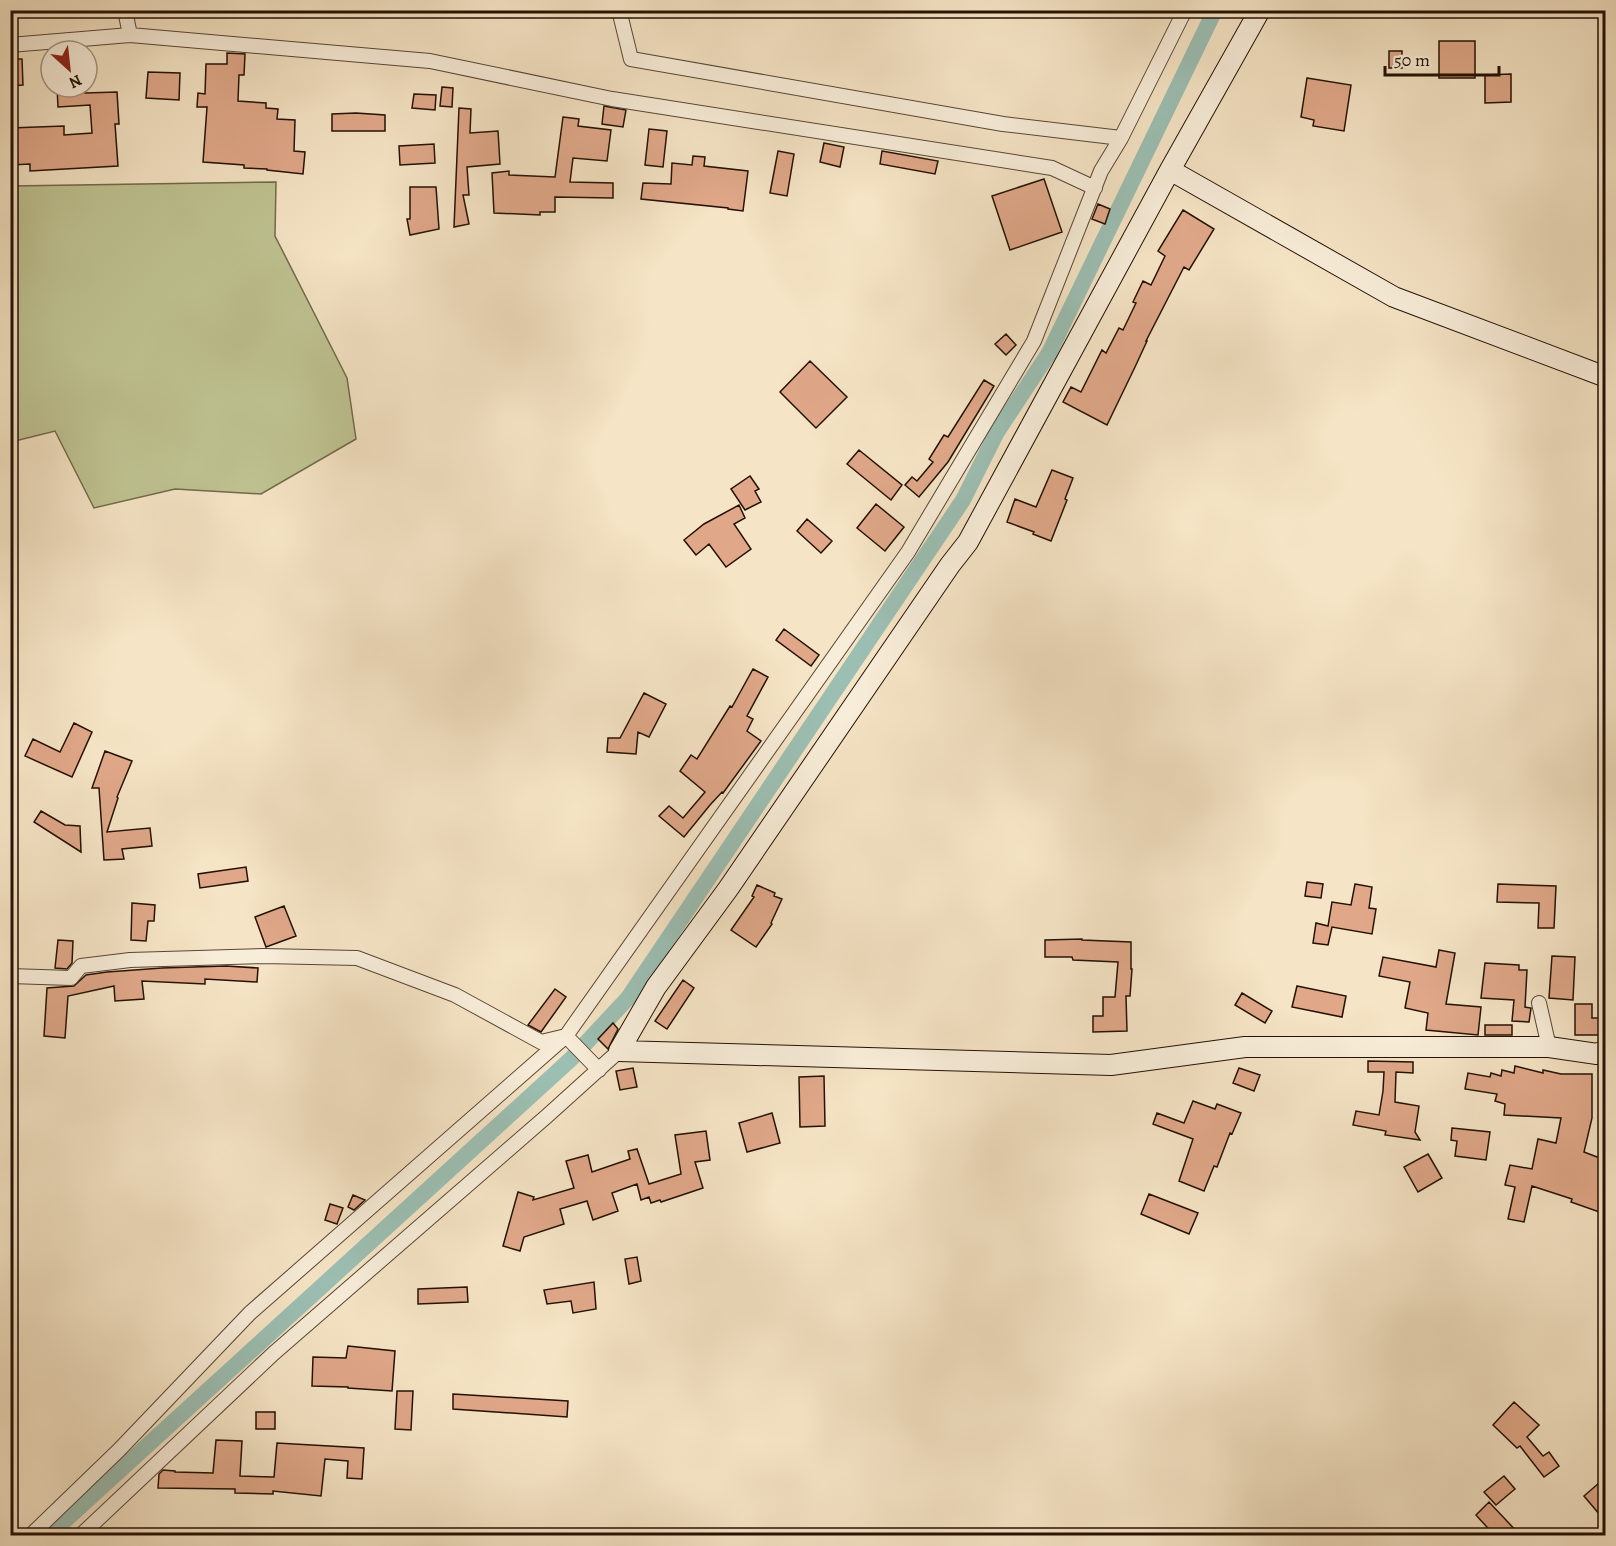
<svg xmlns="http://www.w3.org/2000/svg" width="1616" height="1546" viewBox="0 0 1616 1546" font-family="Alegreya,serif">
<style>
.green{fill:#bfc392;stroke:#726a4b;stroke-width:1.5}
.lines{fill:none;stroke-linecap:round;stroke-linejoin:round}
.canal{stroke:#9cbfb3;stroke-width:16}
.building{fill:#e0a889;stroke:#241104;stroke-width:1.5}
.street-casing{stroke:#584634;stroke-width:16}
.secondary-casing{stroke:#241104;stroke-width:22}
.street{stroke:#f8edd9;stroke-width:14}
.secondary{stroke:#f8edd9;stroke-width:20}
</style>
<rect width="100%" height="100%" fill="#f5e4c5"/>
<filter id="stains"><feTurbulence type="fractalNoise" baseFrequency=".00333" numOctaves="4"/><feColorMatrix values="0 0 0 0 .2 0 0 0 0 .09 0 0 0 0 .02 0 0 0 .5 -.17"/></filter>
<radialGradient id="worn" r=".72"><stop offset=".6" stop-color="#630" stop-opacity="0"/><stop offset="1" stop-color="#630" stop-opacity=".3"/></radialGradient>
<!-- green -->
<path class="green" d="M276 182 275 236 347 378 356 439 261 494 175 489 94 508 55 431 11 442V186Z"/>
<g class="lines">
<!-- canal -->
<path class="canal" d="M48 1536 571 1059 628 998 963 500 997 432 1049 353 1215 10"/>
</g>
<!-- building -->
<path class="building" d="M1439 41H1475V78H1439Z
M1389 51H1402V68H1389Z
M227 53 245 54 244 75H239L238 101 266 103V108L278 109 277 119 295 120 294 151 305 152 303 174 267 170V169L244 168V165L203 162 207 107H197L198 93 205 94 206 64H227Z
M10 59H22L23 85 10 86Z
M148 72 180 73 179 100 146 98Z
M1511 74V102L1485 103V75Z
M1307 78 1351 85 1344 131 1313 126 1314 120 1301 117Z
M57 87H85V93L117 92 119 124H115L118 166 30 171V164L10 165V128L64 126V135L92 133 90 105 58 107Z
M442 87 453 88 452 107 440 106Z
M414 94 436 95 435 110 412 108Z
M604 106 626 110 623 127 602 124Z
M459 108 471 109 470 133 498 131 500 164 467 167 469 195H463L469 224 454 227Z
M356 113 385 115V131H332V114Z
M563 117 579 119 578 126 611 130 607 161 573 158 570 182 613 183V198L555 197V212H540V215L494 213 492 173 509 171V175L555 177Z
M649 129 667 131 663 167 645 165Z
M824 143 844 147 840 167 820 162Z
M434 144 435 163 400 165 399 146Z
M778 151 794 154 787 196 770 193Z
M882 151 938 161 935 174 880 164Z
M693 156 705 157 704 166 748 171 743 211 728 209V208L641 199 643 183 671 184 672 163 692 165Z
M1044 179 1062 232 1010 250 992 196Z
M410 187H436L439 229 410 235 407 219H410Z
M1098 204 1110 209 1105 224 1092 219Z
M1183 210 1214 229 1189 270 1184 267 1146 341H1147L1135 367 1107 425 1063 402 1071 387 1081 392 1102 350 1106 353 1119 328 1123 330 1136 303 1133 302 1143 281 1151 285 1165 256 1158 251Z
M1006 334 1016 345 1006 355 995 344Z
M810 361 847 397 816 428 780 392Z
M984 380 994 386 948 462 919 497 905 485 912 477 917 481 933 462 929 459 944 435 948 437Z
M859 450 902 485 891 500 847 464Z
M1052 470 1073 478 1065 499 1067 500 1051 541 1033 534 1034 532 1007 522 1015 499 1036 507Z
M750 476 759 489 755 491 761 502 745 510 731 489Z
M876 504 904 527 885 551 857 528Z
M739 505 745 518 734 524 751 549 726 567 709 544 696 555 684 540 704 524Z
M807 519 832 541 821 553 797 531Z
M784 629 819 655 811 666 776 640Z
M753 669 768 677 747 716 753 719 747 731 761 741 723 793 722 792 710 805 684 837 659 816 669 806 683 818 705 792 680 771 691 755 697 759 730 706 732 707Z
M644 693 666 704 649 737 638 732 636 754 607 752 608 738H620Z
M74 723 92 732 72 777 25 756 33 739 60 752Z
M105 751 132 761 117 797 118 798 107 832 150 828 152 846 122 849 124 859 104 860 99 788H92Z
M41 811 65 825 80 826 81 852 34 822Z
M246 867 248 881 200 888 198 874Z
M1307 882 1323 884 1321 898 1305 896Z
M1355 884 1372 887 1369 908 1376 909 1372 934 1332 927 1328 945 1313 943 1316 923 1328 926 1332 902 1351 905Z
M1498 884 1556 886 1554 928H1538L1539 903 1497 902Z
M757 885 775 893 774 896 782 899 771 923 772 924 756 947 731 930 754 897 752 896Z
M132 903 155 905 154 921H148L146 941 131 940Z
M284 906 296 936 266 947 255 917Z
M1082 939V940L1131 942V969H1132L1130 996H1126L1127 1031 1093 1032V1016H1103V997H1115L1118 962 1073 960 1072 957H1045V940Z
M58 940 73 941 72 963 67 969 55 968Z
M1439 950 1455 953 1446 1004 1481 1007 1478 1035 1426 1030 1428 1013 1405 1008 1410 982 1379 976 1383 957 1436 967Z
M1552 956 1575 957 1573 1000 1549 998Z
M1485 963 1519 965V970H1527L1525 1007 1531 1008 1529 1022 1512 1021 1514 1000 1481 998Z
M226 966 258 968 257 982 205 979V984L142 981 144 999 115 1001 114 986 68 996 65 1038 44 1036 47 988 74 986 86 975 107 972 162 968Z
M683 980 694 988 667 1029 655 1021Z
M1297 986 1346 996 1342 1017 1292 1007Z
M555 989 566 997 541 1032 528 1025Z
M1242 993 1272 1011 1265 1023 1235 1005Z
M1575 1004H1592V1018H1599V1035H1575Z
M613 1023 618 1029 608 1049 598 1039Z
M1485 1025H1512V1035H1485Z
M1368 1061 1413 1062V1073L1396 1072 1395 1102 1419 1106 1415 1132 1420 1140 1385 1135 1386 1131 1353 1125 1356 1111 1379 1115 1383 1091 1384 1072H1368Z
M1515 1066 1543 1073V1070L1561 1074H1592V1118L1584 1152 1605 1160V1214L1571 1202 1572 1199 1532 1186 1524 1222 1508 1219 1515 1187 1505 1185 1510 1165 1532 1169 1538 1139 1556 1143 1561 1118 1504 1115 1505 1104 1495 1101 1497 1094 1465 1089 1468 1073 1490 1077 1491 1073 1501 1076 1502 1070 1514 1073Z
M633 1068 637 1087 620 1090 616 1071Z
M1239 1068 1260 1075 1254 1091 1233 1083Z
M824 1076 825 1126 800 1127 799 1077Z
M1193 1101 1215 1109 1217 1104 1241 1113 1232 1134 1230 1133 1217 1167 1214 1166 1204 1191 1179 1181 1193 1139 1153 1124 1157 1113 1184 1123Z
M772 1113 780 1143 747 1152 739 1123Z
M1452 1128 1490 1132 1486 1160 1455 1156 1457 1141 1451 1140Z
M706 1131 710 1160 695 1162 703 1188 661 1202 660 1200 651 1203 649 1197 641 1200 637 1184 612 1193 618 1211 593 1220 587 1201 560 1209 564 1224 524 1237 520 1251 503 1246 518 1192 534 1197 533 1200 574 1188 566 1161 588 1155 592 1172 630 1159 628 1151 637 1149 649 1184 681 1174 675 1135Z
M1428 1154 1442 1178 1418 1192 1404 1167Z
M1149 1194 1198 1213 1189 1234 1141 1214Z
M353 1195 365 1200 354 1210 348 1207Z
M330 1204 343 1208 337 1224 325 1220Z
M637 1257 641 1281 629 1284 625 1259Z
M594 1282 596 1309 573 1313 571 1301 547 1304 544 1290Z
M467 1287 468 1302 418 1304V1289Z
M348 1346 395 1351 392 1391 348 1388V1387L312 1386 313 1357 346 1358Z
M397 1391H413L411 1430 395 1429Z
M453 1394 568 1401 567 1417 453 1409Z
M1514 1402 1539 1425 1527 1437 1543 1456 1549 1452 1559 1466 1544 1477 1520 1446 1517 1448 1493 1425Z
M256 1412H275V1429H256Z
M216 1440 242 1441 240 1476 274 1477 277 1443 364 1448 362 1479 347 1478 348 1461 325 1459 321 1496 273 1491V1494L235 1493V1489L158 1488 159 1474 163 1470 175 1471V1472L213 1473Z
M1504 1476 1515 1489 1496 1505 1484 1492Z
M1599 1483 1605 1490V1521L1584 1496Z
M1489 1502 1521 1536H1495L1476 1515Z"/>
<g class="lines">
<defs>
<path id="street" d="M125 10 130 35
M619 10 631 59 1003 124 1121 138 1185 10
M10 45 130 35 430 61 612 99 1052 168 1095 188
M10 976 71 978 81 966 130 960 264 956 357 958 455 995 541 1042 566 1036 599 1070
M1539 1003 1549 1047
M30 1536 119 1450 250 1313 566 1036 908 552 1034 341 1101 171 1121 138
M80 1536 274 1353 547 1116 619 1051"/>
<path id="secondary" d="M1260 10 1170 170 968 542 950 565 728 889 656 987 619 1051 1111 1065 1245 1047H1549L1597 1054 1606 1050
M1170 170 1394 297 1606 377"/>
</defs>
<!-- street casing -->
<use href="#street" class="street-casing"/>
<!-- secondary casing -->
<use href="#secondary" class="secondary-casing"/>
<!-- street -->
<use href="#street" class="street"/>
<!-- secondary -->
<use href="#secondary" class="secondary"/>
</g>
<!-- margin -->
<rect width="1616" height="1546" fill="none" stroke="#f5e4c5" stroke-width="36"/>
<rect x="12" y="12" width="1592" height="1522" fill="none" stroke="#241104" stroke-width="3"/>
<rect x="18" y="18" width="1580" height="1510" fill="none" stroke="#241104" stroke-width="1.5"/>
<!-- north arrow -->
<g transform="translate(69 69) rotate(153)"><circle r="28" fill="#f8edd9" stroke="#a39584" stroke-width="1.5"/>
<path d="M0-4.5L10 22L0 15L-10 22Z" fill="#8f2418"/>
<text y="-9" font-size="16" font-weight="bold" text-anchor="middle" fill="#241104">N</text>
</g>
<!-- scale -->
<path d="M1385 66v9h114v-9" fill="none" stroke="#241104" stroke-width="3"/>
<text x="1394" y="66" font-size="18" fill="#241104" stroke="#f8edd9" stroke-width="4.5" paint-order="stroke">50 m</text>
<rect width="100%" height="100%" filter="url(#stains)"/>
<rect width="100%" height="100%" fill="url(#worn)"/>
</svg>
